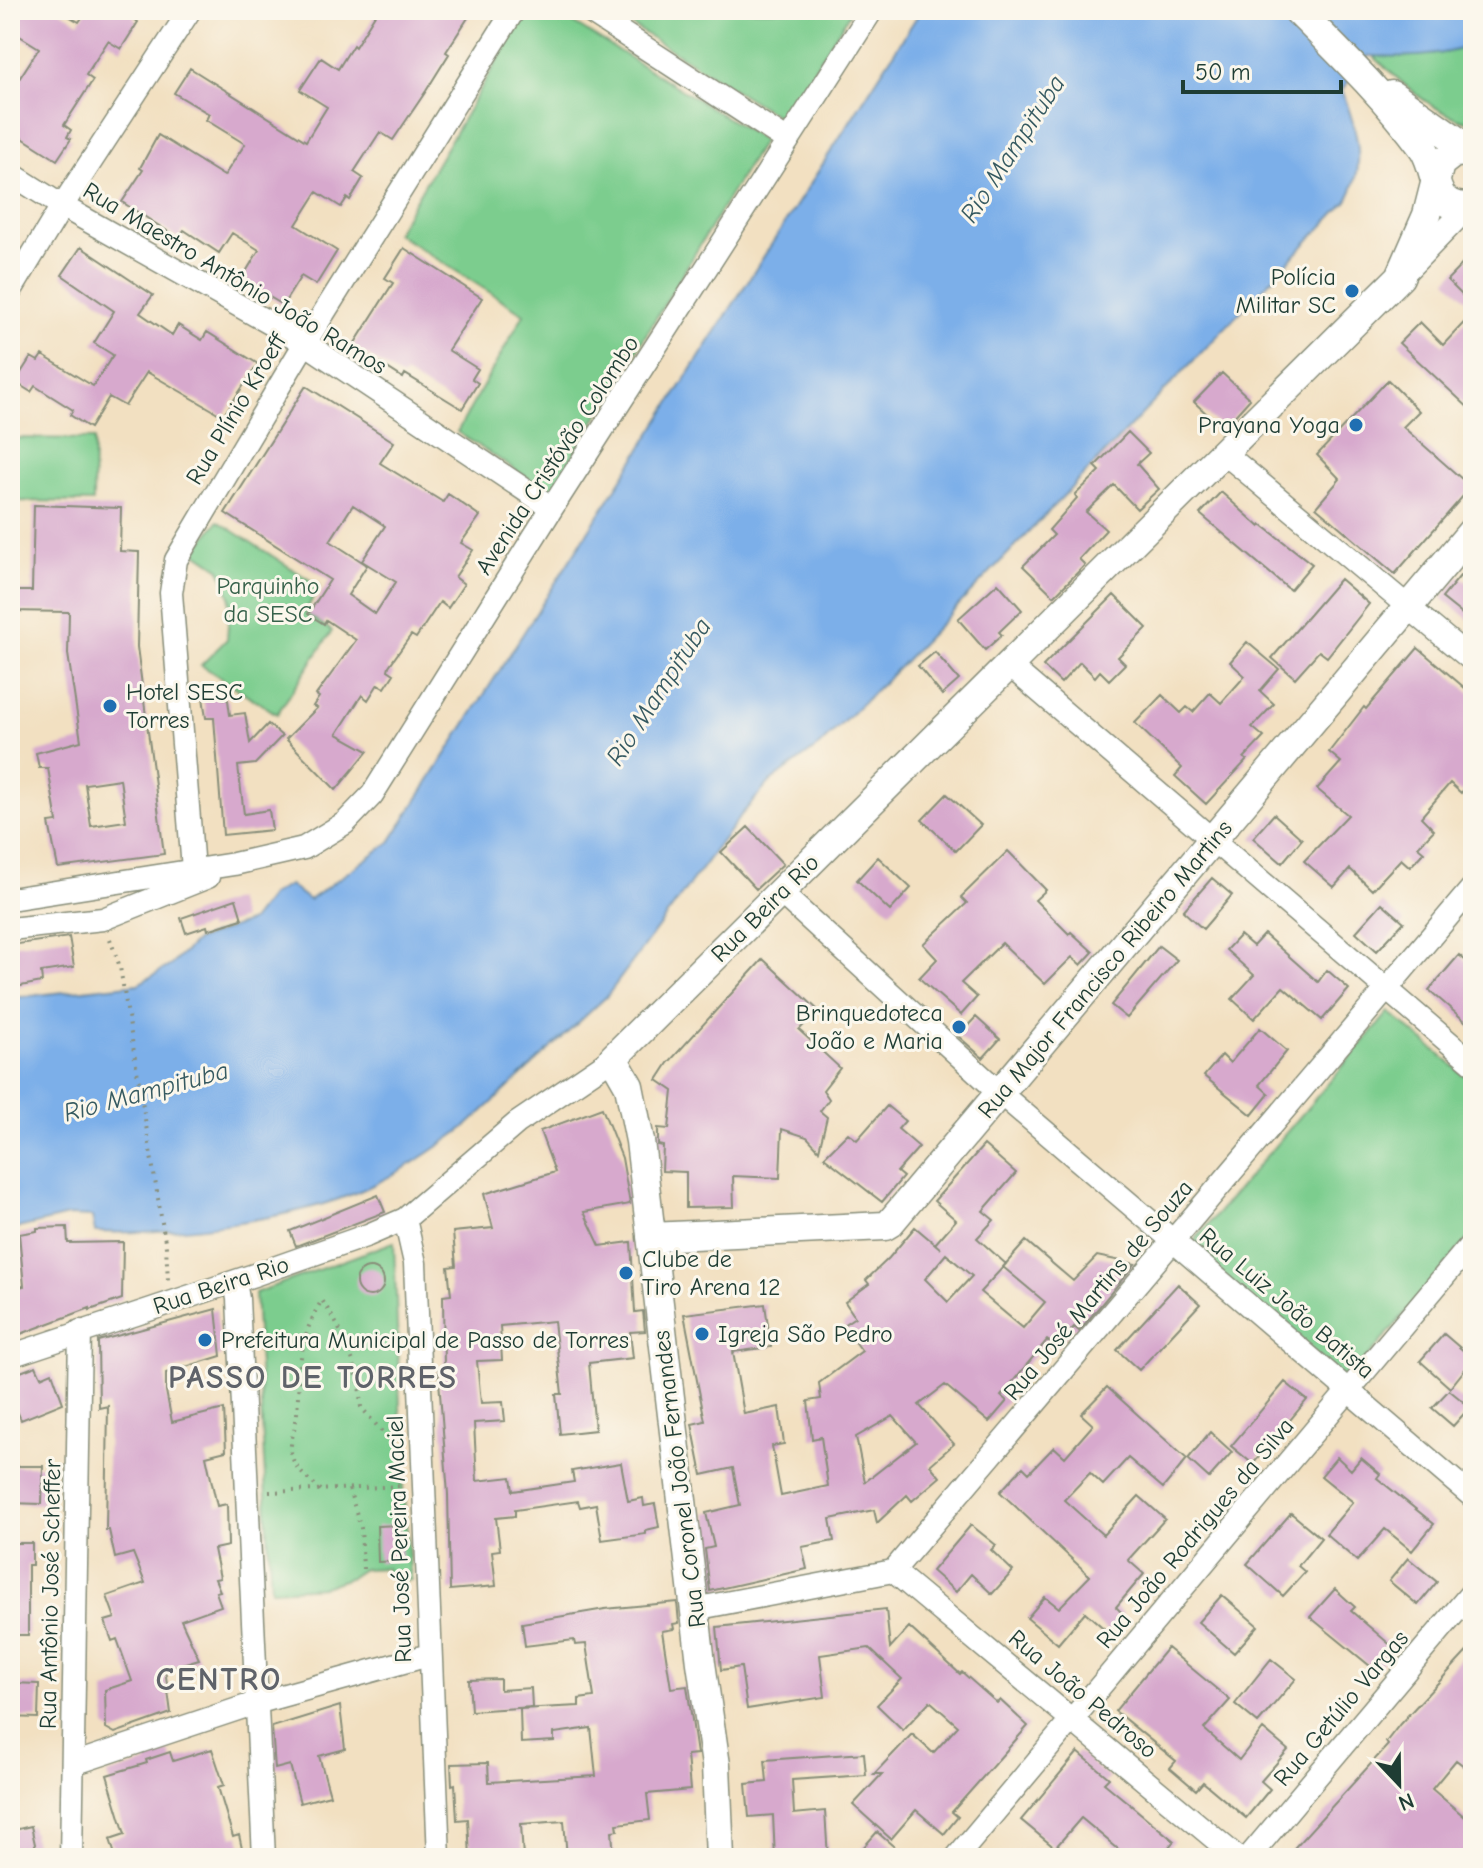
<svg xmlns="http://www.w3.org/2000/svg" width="1483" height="1868" viewBox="0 0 1483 1868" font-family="'Comic Neue',sans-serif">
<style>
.green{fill:#7bcd8e;stroke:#4d8561;stroke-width:2}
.water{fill:#7bafe9;stroke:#4d768e;stroke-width:2}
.building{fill:#d7a9cd;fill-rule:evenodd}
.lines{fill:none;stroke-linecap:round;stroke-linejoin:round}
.minor-casing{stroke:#888e7a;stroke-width:25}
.major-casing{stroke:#888e7a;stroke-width:31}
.path{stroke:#888e7a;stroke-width:4;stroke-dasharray:2 6;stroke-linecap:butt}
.minor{stroke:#fff;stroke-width:22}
.major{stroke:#fff;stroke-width:28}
.poi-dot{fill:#1f6fb2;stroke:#fbf7ec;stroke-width:3}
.labels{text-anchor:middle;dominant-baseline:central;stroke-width:6;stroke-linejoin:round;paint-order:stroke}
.poi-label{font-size:24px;fill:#1f3d34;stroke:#fbf7ec;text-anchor:start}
.street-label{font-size:24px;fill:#1f3d34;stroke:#fbf7ec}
.park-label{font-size:24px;fill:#36614a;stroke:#fbf7ec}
.water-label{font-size:26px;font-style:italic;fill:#365a61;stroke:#fbf7ec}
.district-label{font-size:32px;font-weight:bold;letter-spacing:2px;fill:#5f636a;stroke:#fbf7ec}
</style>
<rect width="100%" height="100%" fill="#fbf7ec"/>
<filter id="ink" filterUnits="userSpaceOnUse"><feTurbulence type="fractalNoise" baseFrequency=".0125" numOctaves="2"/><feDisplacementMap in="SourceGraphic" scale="16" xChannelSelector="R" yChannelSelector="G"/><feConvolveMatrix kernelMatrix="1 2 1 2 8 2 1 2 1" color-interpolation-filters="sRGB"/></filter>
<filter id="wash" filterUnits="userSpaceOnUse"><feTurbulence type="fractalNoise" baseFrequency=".006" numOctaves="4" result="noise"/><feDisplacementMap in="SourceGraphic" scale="32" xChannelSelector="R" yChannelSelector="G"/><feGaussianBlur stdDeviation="1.8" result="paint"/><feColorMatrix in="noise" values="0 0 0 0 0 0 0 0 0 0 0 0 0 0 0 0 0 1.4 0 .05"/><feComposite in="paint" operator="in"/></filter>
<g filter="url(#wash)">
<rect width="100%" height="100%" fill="#f2e0c1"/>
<!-- green -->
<path class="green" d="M527 10H552L763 140 551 493 457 432 524 314 396 233Z
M607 10H852L782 119Z
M1473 45V123C1433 114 1402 83 1373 56 1409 57 1439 57 1473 45Z
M10 438 94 439 93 502 10 501Z
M218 521 319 586 305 613 332 631 277 714 201 665 227 639 230 597 220 569 195 552Z
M1389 1012 1473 1082V1233L1347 1382 1188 1248Z
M394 1242 403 1489 411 1580 396 1582 387 1574 386 1568 363 1569 351 1577 324 1587 271 1590 255 1293Z"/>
<!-- water -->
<path class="water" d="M921 10H1473V45C1437 58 1405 57 1368 56L1342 90C1356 127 1368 164 1347 201L901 665 819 746 770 782 742 814 607 996 467 1126C434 1150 399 1174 362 1190 295 1220 168 1235 95 1232L92 1217 68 1216 10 1230V998L138 984 171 965 197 940 251 921 271 895 289 885 309 900 390 842Z"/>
<g id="blocks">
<!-- building -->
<path class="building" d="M10 10H58L79 22 87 10H138L133 18 138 22 121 49 108 41 86 75 93 80 64 125 71 130 67 137 71 139 57 160 10 130V93L39 48 10 30Z
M378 10H473L446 52 449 54 426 91 393 140 380 132 354 172 363 178 350 200 347 198 341 207 317 192 296 225 337 251 316 285 301 276 283 305 241 280 259 250 232 233 219 253 184 230 178 238 122 202 143 170 140 168 158 135 224 176 245 144 206 120 209 114 174 93 190 68 306 141 327 107 300 90 321 58 338 69 353 45 355 47Z
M81 247 153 295 140 313 172 335 178 325 202 340 207 332 258 364 223 416 147 372 125 406 109 397 90 428 70 415 73 410 35 386 31 392 15 382 31 357 38 361 42 355 93 386 113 355 94 343 114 311 62 275Z
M404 248 482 298 448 350 478 369 472 379 478 383 462 409 405 374 403 378 353 346 393 283 385 278Z
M1473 253V306L1447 280Z
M1473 313V412L1399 343 1420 322 1443 345Z
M1222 373 1250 399 1223 429 1194 402Z
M1388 380 1419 411 1403 427 1471 487 1395 574 1316 507 1340 479 1317 455Z
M306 386 394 442 380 463 443 502 448 494 480 516 461 543 473 550 455 577 464 584 448 608 440 602 416 638 411 635 389 666 388 670 394 674 385 688 378 684 368 700 362 695 337 734 368 751 336 790 286 739 317 708 313 706 319 697 316 695 356 640 326 620 324 624 308 614 330 580 225 513ZM353 505 385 526 362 561 396 582 375 614 348 595 367 565 330 541Z
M1128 432 1149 453 1137 464 1159 489 1137 509 1114 485 1086 512 1106 530 1079 559 1085 565 1054 596 1023 566 1054 535 1049 530 1077 498 1075 495 1100 471 1095 466Z
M1221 492 1260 527 1262 525 1312 564 1290 590 1200 514Z
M34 505 121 508 120 551 139 552 137 647 164 854 58 868 49 823 57 822 48 768H39L36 753 81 741 68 654 69 612 10 611V591H32ZM120 779 126 821 91 826 85 784Z
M1460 576 1473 586V623L1442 598Z
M1340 579 1369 604 1327 657 1319 651 1295 678 1272 658Z
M998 583 1022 610 999 632 1002 635 985 650 958 619Z
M1114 595 1147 628 1118 657 1125 664 1109 680 1100 671 1095 677 1080 662 1061 683 1043 666Z
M1247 642 1279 669 1260 691 1274 704 1252 727 1264 737 1244 758 1247 760 1206 804 1175 776 1182 768 1135 723 1162 695 1181 713 1187 707 1193 712 1210 693 1221 703 1245 676 1230 662Z
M1418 648 1473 695V779L1461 793 1450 783 1421 817 1434 830 1418 847 1424 852 1410 867 1401 859 1372 890 1350 869 1334 887 1304 861 1348 815 1317 789 1341 762 1329 752 1364 707 1366 709Z
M935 652 959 680 942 695 918 666Z
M202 690 228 700 230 715 245 713 250 743 268 724 282 736 255 764 238 766 244 814 269 810 272 830 223 835 214 718H206Z
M947 794 981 825 956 851 922 820Z
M1274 814 1302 839 1282 863 1253 838Z
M748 827 783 864 756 889 721 852Z
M1008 851 1046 890 1035 900 1069 934 1071 932 1093 952 1081 965 1072 957 1045 984 1002 943 961 983 977 997 961 1015 919 978 937 959 923 944 967 903 961 897Z
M878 857 911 888 890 911 857 880Z
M1212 878 1232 895 1203 929 1183 911Z
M236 899 242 919 208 930 207 926 186 933 181 918Z
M1382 903 1404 922 1377 951 1356 932Z
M1264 934 1318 982 1327 970 1349 989 1322 1020 1283 987 1254 1019 1232 999 1254 975 1226 950 1240 935 1253 946Z
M69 937 74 967 41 972 42 982 10 988V945Z
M1159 946 1177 960 1127 1018 1111 1005Z
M1459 955 1473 967V1028L1429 990Z
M763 959 818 1010 799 1030 840 1068 823 1090 829 1099 820 1111 827 1117 819 1150 807 1137 782 1129 780 1178 733 1176 734 1207 686 1208V1172L662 1171 663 1146 658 1145V1128L669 1129 673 1091 657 1080 668 1063Z
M976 1017 1000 1039 983 1058 958 1036Z
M1260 1028 1287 1051 1259 1085 1269 1094 1252 1115 1204 1076 1222 1055 1230 1063Z
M887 1106 905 1121 898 1129 919 1147 897 1172 903 1177 882 1202 824 1157 848 1133 857 1140Z
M602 1108 622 1158 630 1204 584 1212 600 1246 631 1242 635 1312 643 1311 645 1331 630 1332 633 1358 589 1363 595 1430 560 1434 556 1394H562L554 1321 500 1326 502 1360 477 1361 481 1403 503 1402 505 1421 474 1423 477 1481 511 1477 513 1491 574 1482 572 1471 621 1463 628 1501 643 1498 644 1506 655 1504 659 1527 646 1530V1534L602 1540 596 1504 580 1507 578 1501 515 1510V1516L496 1518 500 1550 492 1551 496 1586 450 1590 448 1494 438 1368H444L443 1296 451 1295 448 1267 456 1266 453 1232 493 1228 484 1194 555 1172 540 1131Z
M984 1145 1016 1173 983 1211 994 1220 977 1238 1006 1264 980 1292 1023 1328 1045 1302 1003 1267 1026 1241 1073 1281 1097 1256 1135 1264 1079 1331 1074 1327 1057 1347 1047 1340 1001 1396 1007 1401 989 1422 945 1385 919 1405 954 1444 930 1465 940 1477 912 1501 907 1495 877 1523 874 1510 830 1519 834 1541 802 1547 807 1569 710 1591 705 1549 714 1547 706 1513 740 1505 733 1468 702 1475 692 1424 705 1421 684 1314 765 1304 771 1347 733 1352 744 1414 779 1407 784 1444 772 1446 781 1496 828 1486 821 1437 812 1439 808 1401 821 1399 819 1383 862 1351 843 1325 855 1317 845 1302 869 1284 866 1280 889 1258 915 1227 941 1249 935 1244 956 1220 934 1201ZM946 1254 972 1276 948 1302 925 1279ZM893 1416 916 1442 865 1482 856 1437Z
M378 1195 385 1212 296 1246 290 1231Z
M67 1227 68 1243 123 1242 122 1299 90 1310V1308L10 1338V1289L24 1286 19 1234 37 1231V1228Z
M356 1282a14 14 0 1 1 28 0a14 14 0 1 1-28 0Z
M1178 1284 1200 1304 1139 1370 1117 1350Z
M216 1309 221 1356 166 1373V1391L172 1422 224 1409 226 1451 206 1456 217 1506 227 1504 228 1546 214 1549 220 1578 215 1579 220 1591 216 1592 221 1606 181 1620 199 1659 165 1669 171 1713 115 1733 106 1728 105 1690 132 1681 117 1639 112 1641 105 1621 115 1618 107 1596 145 1583 133 1553 115 1558 109 1530H106L108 1406 99 1408 98 1341Z
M1444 1334 1473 1359 1450 1388 1420 1361Z
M36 1366 41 1377 52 1372 63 1403 21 1420 10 1395V1376Z
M1285 1382 1307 1400 1253 1464 1231 1446Z
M1107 1387 1187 1459 1163 1488 1128 1458 1103 1485 1090 1473 1064 1500 1103 1535 1139 1496 1165 1519 1128 1560 1144 1574 1116 1607 1123 1614 1108 1632 1085 1612 1058 1644 1027 1618 1045 1597 1059 1608 1090 1576 1000 1492 1023 1467 1029 1473 1054 1447 1065 1457 1093 1425 1081 1414Z
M1449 1390 1470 1407 1453 1426 1432 1408Z
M1210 1432 1232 1452 1209 1478 1188 1459Z
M1337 1457 1351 1470 1361 1458 1380 1474 1377 1478 1434 1524 1412 1551 1385 1529 1357 1561 1326 1534 1353 1502 1321 1476Z
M10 1466H43L42 1504 10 1503Z
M1291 1513 1321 1538 1298 1566 1305 1572 1283 1596 1247 1564Z
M400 1525 401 1561 378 1562 377 1526Z
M971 1525 996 1545 991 1550 1013 1571 992 1594 971 1574 956 1592 932 1571Z
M10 1543H32V1565H28V1635H10Z
M1408 1558 1437 1582 1418 1605 1389 1581Z
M1335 1589 1355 1607 1351 1611 1394 1648 1375 1670 1310 1617Z
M1222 1595 1258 1626 1234 1653 1198 1622Z
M677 1602 679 1623 673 1624 674 1629 662 1631 671 1688 687 1686 697 1754 687 1755 690 1790 647 1794 650 1820 617 1824 618 1830 612 1831 614 1858 567 1857 564 1821 521 1824 523 1858H470L468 1819 457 1820 455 1784 452 1785 451 1764 488 1763 489 1782 596 1776 591 1728 554 1733V1741L521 1743 520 1709 579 1706V1699L594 1697 586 1644 575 1645 574 1640 525 1646 522 1623 605 1609Z
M886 1609 890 1648 909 1627 960 1674 962 1672 997 1703 1000 1700 1028 1726 952 1812 958 1817 944 1834 916 1810 891 1839 853 1805 882 1774H874L912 1734 933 1753 958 1726 930 1701 903 1730 877 1705 902 1679 869 1648 820 1655 825 1697 747 1709 741 1667 721 1670 717 1627Z
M1473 1645V1773L1456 1760 1432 1789 1473 1824V1858H1285L1388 1745 1386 1742 1400 1724Z
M1167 1648 1230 1700 1204 1729 1239 1760 1263 1729 1288 1750 1261 1781 1270 1789 1246 1818 1203 1782 1196 1790 1170 1768 1176 1761 1115 1711Z
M1271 1659 1296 1679 1258 1723 1235 1704Z
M500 1679V1690L531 1688 532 1707 471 1711 469 1680Z
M10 1683 39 1684 38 1718 10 1717Z
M340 1706 345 1749 319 1756 330 1795 300 1803 290 1765 275 1769 272 1727Z
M212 1749 224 1785 218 1787 233 1837 239 1835 244 1858H116L110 1839 125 1834 107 1775 147 1763 146 1760 170 1752 173 1761Z
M1078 1752 1109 1778 1104 1783 1174 1841 1160 1858H1129L1081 1818 1055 1848 1021 1820Z
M864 1753 866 1775 792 1780 794 1814 825 1811 828 1858H775L773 1815 749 1817 746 1784 767 1782 765 1760Z
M31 1826 38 1858H10V1831Z
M877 1832 907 1858H854Z"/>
</g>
</g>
<g filter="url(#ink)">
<use href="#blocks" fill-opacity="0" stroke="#888e7a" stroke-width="2"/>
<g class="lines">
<defs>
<path id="minor" d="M587 10 788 141
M10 173 62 206 305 343 552 508
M1409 268 1468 207
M10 292 62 206 190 10
M1223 452 1473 661
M1010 666 1473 1063
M194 882 171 593 176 560 305 343 514 10
M781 893 1001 1094 1473 1497
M10 899 234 864 304 848 345 823 372 795 552 508 872 10
M10 929 103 919 208 877
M405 1219 415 1263 439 1858
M235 1282 238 1299 264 1858
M10 1356 254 1275 368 1235 405 1219 517 1123 613 1058
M893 1571 1238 1858
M694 1609 893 1571 1473 887
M73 1764 256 1703 429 1655
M71 1858 80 1331
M956 1858 1473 1242
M1248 1858 1473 1591"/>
<path id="major" d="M1297 10C1341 54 1386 98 1423 148 1434 164 1434 189 1444 199 1452 207 1462 207 1473 207
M1392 95 1473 152
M651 1237 885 1226 890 1223 1473 530
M720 1858 716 1765 701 1663 640 1141 629 1086 613 1058 1400 277 1427 215 1440 164 1454 153 1473 152"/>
</defs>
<!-- minor casing -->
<use href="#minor" class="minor-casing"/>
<!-- major casing -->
<use href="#major" class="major-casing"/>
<!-- path -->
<path class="path" d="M110 939 120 967 166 1247 168 1280
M349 1489 361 1528 363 1569
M321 1490C308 1479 293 1469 291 1451 290 1439 296 1426 297 1414 300 1370 297 1341 322 1300L338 1326 353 1361 359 1382 361 1407 400 1453
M269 1492 404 1486"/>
<!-- minor -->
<use href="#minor" class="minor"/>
<!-- major -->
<use href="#major" class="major"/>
</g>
</g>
<!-- markers -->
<g class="poi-dot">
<circle cx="1352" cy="291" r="8"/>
<circle cx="1356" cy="425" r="8"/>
<circle cx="110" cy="706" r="8"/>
<circle cx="959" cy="1027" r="8"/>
<circle cx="626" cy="1273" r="8"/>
<circle cx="702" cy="1334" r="8"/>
<circle cx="205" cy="1340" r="8"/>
</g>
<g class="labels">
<!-- poi labels -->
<g class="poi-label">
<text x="1336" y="277" text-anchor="end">Polícia<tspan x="1336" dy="28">Militar SC</tspan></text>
<text x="1340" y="425" text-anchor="end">Prayana Yoga</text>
<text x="126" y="692">Hotel SESC<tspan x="126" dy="28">Torres</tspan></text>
<text x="943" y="1013" text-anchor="end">Brinquedoteca<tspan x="943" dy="28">João e Maria</tspan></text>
<text x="642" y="1259">Clube de<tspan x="642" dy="28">Tiro Arena 12</tspan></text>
<text x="718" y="1334">Igreja São Pedro</text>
<text x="221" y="1340">Prefeitura Municipal de Passo de Torres</text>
</g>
<!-- street labels -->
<g class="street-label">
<text transform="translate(235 278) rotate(31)">Rua Maestro Antônio João Ramos</text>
<text transform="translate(236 409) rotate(-59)">Rua Plínio Kroeff</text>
<text transform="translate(557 455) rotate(-57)">Avenida Cristóvão Colombo</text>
<text transform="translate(765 908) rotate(-45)">Rua Beira Rio</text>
<text transform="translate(1105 969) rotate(-50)">Rua Major Francisco Ribeiro Martins</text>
<text transform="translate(221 1285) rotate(-18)">Rua Beira Rio</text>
<text transform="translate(1098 1290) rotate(-50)">Rua José Martins de Souza</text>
<text transform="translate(1287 1303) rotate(40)">Rua Luiz João Batista</text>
<text transform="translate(679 1479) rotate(-97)">Rua Coronel João Fernandes</text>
<text transform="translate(1195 1533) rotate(-50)">Rua João Rodrigues da Silva</text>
<text transform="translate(399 1539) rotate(-92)">Rua José Pereira Maciel</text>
<text transform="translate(50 1594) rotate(-89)">Rua Antônio José Scheffer</text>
<text transform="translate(1083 1694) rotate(40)">Rua João Pedroso</text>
<text transform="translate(1341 1708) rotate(-50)">Rua Getúlio Vargas</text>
</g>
<!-- park labels -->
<g class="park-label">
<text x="268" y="586">Parquinho<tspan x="268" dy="28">da SESC</tspan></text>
</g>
<!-- water labels -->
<g class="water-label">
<text transform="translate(1013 149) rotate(-57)">Rio Mampituba</text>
<text transform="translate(659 692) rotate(-57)">Rio Mampituba</text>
<text transform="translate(146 1092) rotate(-15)">Rio Mampituba</text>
</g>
<!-- district labels -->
<g class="district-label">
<text x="313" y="1377">PASSO DE TORRES</text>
<text x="219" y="1679">CENTRO</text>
</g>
</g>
<!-- margin -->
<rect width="1483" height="1868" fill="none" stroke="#fbf7ec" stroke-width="40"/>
<!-- north arrow -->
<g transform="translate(1399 1784) rotate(158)" stroke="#fbf7ec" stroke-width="6" paint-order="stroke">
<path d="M0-6L14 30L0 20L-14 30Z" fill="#1f3d34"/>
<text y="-12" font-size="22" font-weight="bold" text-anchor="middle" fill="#1f3d34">N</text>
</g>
<!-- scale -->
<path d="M1183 80v12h158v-12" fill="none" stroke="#1f3d34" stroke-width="4"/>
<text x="1195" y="80" font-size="24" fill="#1f3d34" stroke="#fbf7ec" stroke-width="6" paint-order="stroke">50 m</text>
</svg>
